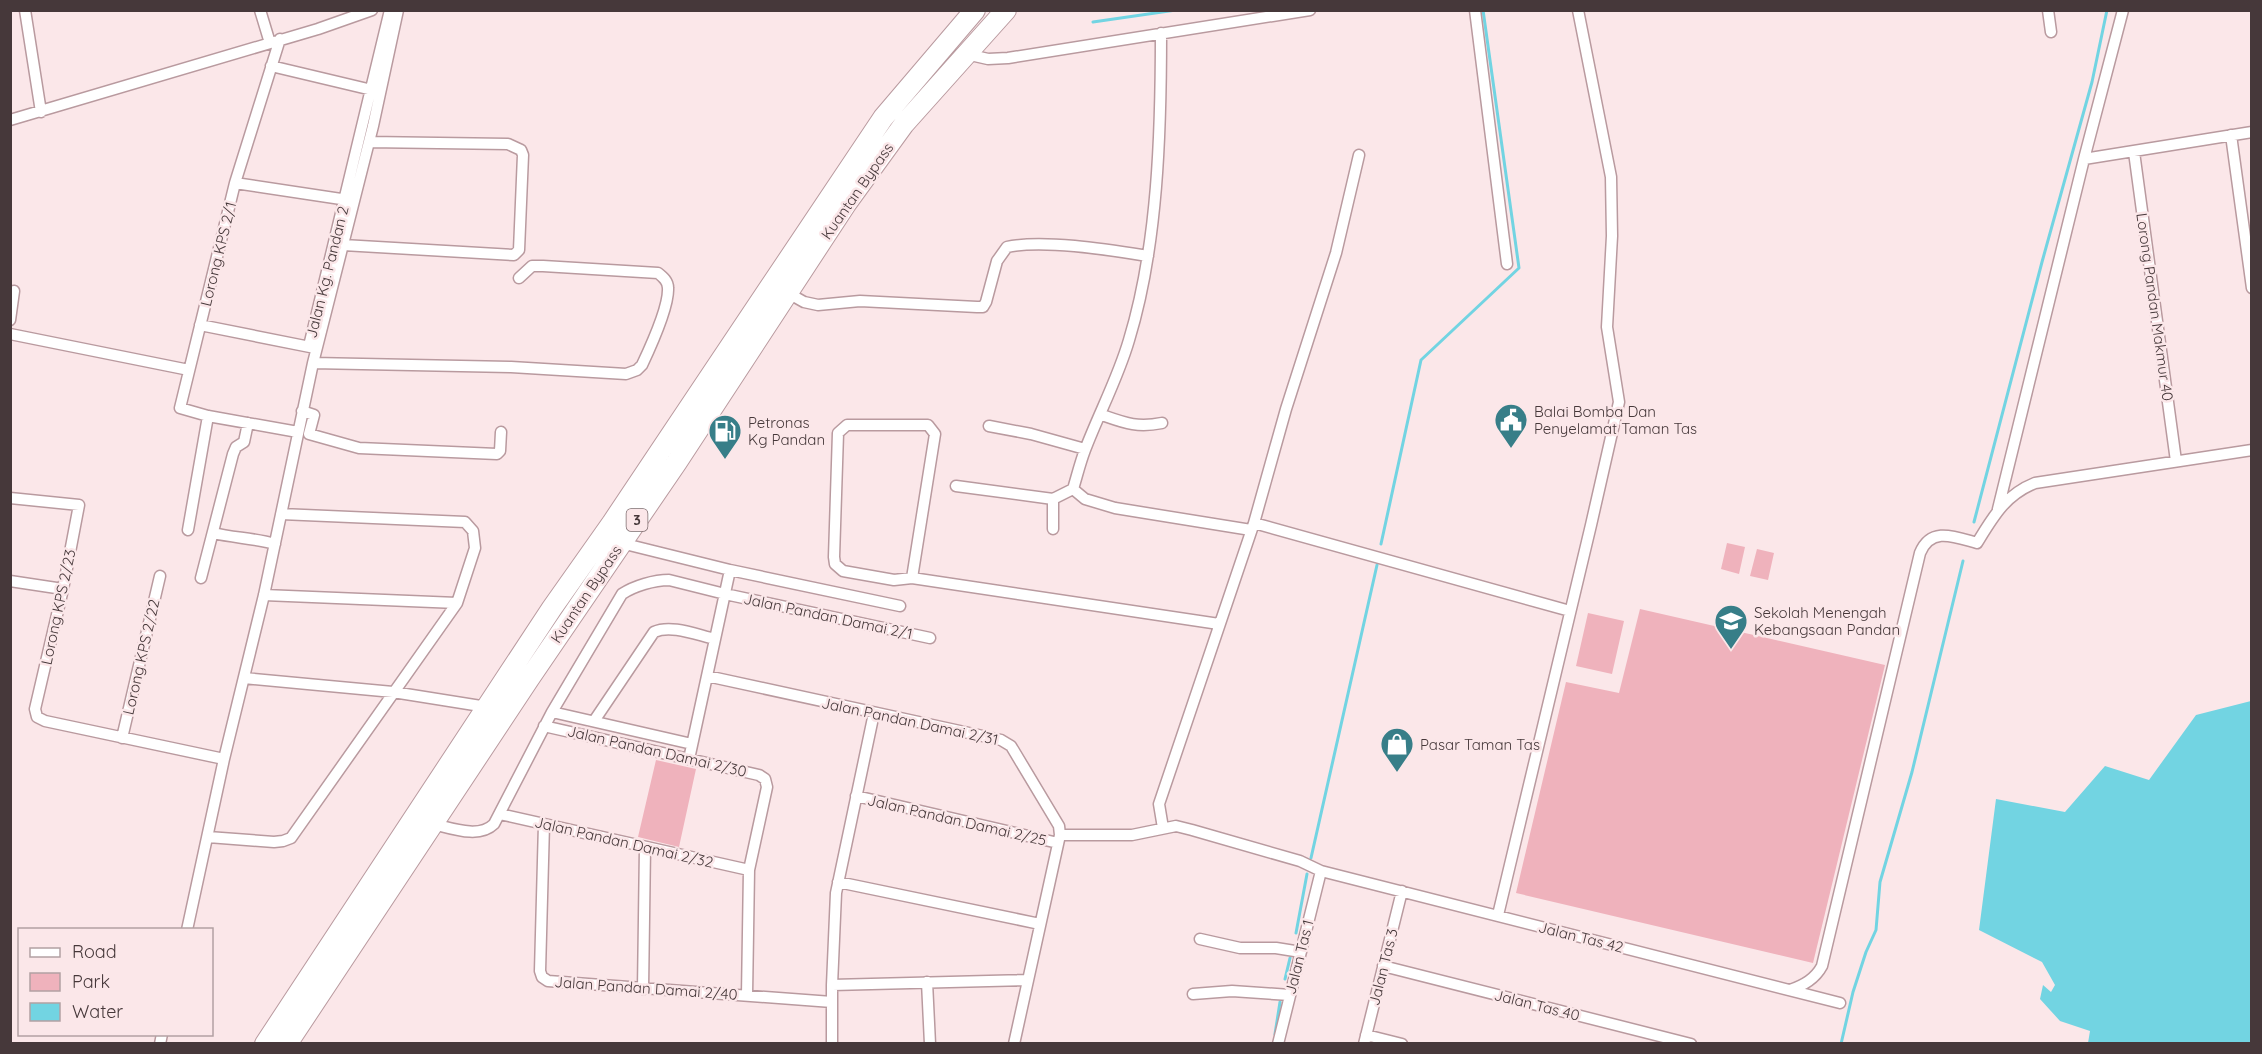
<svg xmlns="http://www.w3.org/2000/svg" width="2262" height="1054" viewBox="0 0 2262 1054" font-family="Quicksand,sans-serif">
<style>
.green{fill:#efb2bc}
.water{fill:#72d4e2}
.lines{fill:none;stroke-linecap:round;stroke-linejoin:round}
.stream{stroke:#72d4e2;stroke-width:3}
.street-casing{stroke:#b99a9f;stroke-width:13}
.highway-casing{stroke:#b99a9f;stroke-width:22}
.street{stroke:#fff;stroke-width:10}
.highway{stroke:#fff;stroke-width:20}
.labels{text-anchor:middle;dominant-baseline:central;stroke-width:5;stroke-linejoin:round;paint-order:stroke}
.shield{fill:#fbe7e9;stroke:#7c6c6e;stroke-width:1.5}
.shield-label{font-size:14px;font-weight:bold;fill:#46383a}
.street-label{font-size:15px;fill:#46383a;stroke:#fbe7e9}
.poi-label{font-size:15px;fill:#46383a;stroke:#fbe7e9;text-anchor:start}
</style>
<rect width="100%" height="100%" fill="#fbe7e9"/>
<!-- green -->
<path class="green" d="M1727 543 1745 547 1739 574 1721 569Z
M1757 549 1774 553 1768 580 1750 576Z
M1640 609 1885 665 1813 963 1516 893 1566 682 1619 693Z
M1588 613 1624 621 1612 674 1576 666Z
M656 760 696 769 679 847 638 837Z"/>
<!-- water -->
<path class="water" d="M2251 701V1043H2088L2090 1031 2060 1021 2040 999 2043 985 2051 992 2055 985 2042 962 1979 930 1996 799 2065 812 2105 766 2149 780 2196 715Z"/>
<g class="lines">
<!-- stream -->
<path class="stream" d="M1093 22 1176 10
M1974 522 2042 262 2092 82 2107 10
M1381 544 1421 360 1519 268 1483 10
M1311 858 1377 565
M1296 933 1307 874
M1285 979 1290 958
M1275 1034 1280 1002
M1841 1044 1853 992 1866 952 1876 930 1880 882 1912 772 1963 561"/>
<defs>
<path id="street" d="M25 10 41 112
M260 10 270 43
M1475 10 1507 264
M2048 10 2051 32
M280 39 235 183 180 408 208 416 298 432
M966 54 988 59 1008 58 1310 10
M271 66 372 90
M10 120 318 29 372 10
M2231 135 2252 288
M2134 152 2176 461
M2084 159 2252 132
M235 183 341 199 345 197
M343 245 514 255 519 250 523 155 521 150 508 144 369 142
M788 293 804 302 818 305 860 301 977 307H983L986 302 997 261 1007 247C1043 239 1110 250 1148 256
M10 320 14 291
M200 325 315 348
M10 334 189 370
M309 346 390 10
M313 363 511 367 626 374 637 370 642 365C650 348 669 306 668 288 668 281 663 277 658 273L543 266H532L519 278
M302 411 314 415 309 434 359 448 497 454 500 451 501 432
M1102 415C1125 423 1137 428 1162 423
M989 426 1031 434 1085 449
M956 486 1053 499 1073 489 1085 499 1115 508 1251 530
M1073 489C1077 476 1080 463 1085 450 1099 413 1118 378 1129 340 1158 245 1161 132 1161 33
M10 498 79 505 63 589 35 709 37 717 45 721 224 759
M1053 499V529
M1998 509 2084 159 2123 10
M1254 523 1570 611
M188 530 208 416
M213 533C234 538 254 538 275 544
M621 543 730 570 900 606
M843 571 835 564 834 557 838 433 847 425H928L935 434 912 578
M843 571 894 580 912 578 1219 624
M201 578 233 454 236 447 244 442 248 423
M10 581 63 589
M264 595 457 603
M707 676 1001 740 1011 746 1059 826 1060 835 1014 1044
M244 678 393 692 487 707
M552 712 692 744
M594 721 654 632C671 624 697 635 715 639
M544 726 759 775 765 779 767 787 749 870 747 995
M122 738 160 576
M689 759 730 570
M856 796 1058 843
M500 814 749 870
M433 824C451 828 479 839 494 824L552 712 622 594C634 586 654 580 669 580L725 594 930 638
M544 824 540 971 542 977 548 981 832 1002
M1163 828 1159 804 1254 523 1286 409 1336 253 1359 155
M1060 835H1132L1176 826 1192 830 1300 861 1321 871 1840 1003
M208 837 274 842 283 841 291 838 457 603 475 548 473 531 465 522 281 514
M838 882 1040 924
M1498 915 1591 525 1619 402 1607 327 1612 236 1611 177 1578 10
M187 930 224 759 264 595 313 363 373 126 398 10
M1200 939 1240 948H1276L1301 952
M1383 966 1691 1044
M927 982 930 1044
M832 985 1028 980
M643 989 645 847
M1790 990C1804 985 1815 979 1822 966L1920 553C1931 526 1955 537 1977 543 1993 517 2005 495 2035 483L2252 450
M1193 994 1232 991 1290 995
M1366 1035 1402 1044
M160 1044 162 1034
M832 1044V985L836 893 874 713
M1278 1044 1321 871
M1364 1044 1402 891"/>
<path id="highway" d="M265 1044 552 608 612 523 883 118 975 10
M287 1044 529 679 677 462 846 204 904 124 1006 10"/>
</defs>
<!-- street casing -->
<use href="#street" class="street-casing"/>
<!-- highway casing -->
<use href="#highway" class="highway-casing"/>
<!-- street -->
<use href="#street" class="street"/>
<!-- highway -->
<use href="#highway" class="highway"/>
</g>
<!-- icons -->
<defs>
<symbol id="civic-pin" viewBox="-11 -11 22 30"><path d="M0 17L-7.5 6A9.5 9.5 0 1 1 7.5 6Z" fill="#377e88" stroke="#fbe7e9"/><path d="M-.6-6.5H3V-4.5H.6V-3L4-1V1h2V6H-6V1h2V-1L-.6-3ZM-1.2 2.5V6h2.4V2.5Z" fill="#fff"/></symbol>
<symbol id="fuel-pin" viewBox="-11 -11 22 30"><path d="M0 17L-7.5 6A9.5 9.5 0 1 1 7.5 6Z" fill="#377e88" stroke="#fbe7e9"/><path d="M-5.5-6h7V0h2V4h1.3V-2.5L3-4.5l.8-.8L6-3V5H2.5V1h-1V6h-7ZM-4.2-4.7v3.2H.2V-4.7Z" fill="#fff"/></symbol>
<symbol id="school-pin" viewBox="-11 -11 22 30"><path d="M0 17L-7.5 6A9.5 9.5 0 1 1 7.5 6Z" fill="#377e88" stroke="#fbe7e9"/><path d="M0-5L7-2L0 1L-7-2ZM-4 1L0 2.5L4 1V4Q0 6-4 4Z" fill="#fff"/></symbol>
<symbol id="shop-pin" viewBox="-11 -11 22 30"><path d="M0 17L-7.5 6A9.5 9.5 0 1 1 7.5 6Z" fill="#377e88" stroke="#fbe7e9"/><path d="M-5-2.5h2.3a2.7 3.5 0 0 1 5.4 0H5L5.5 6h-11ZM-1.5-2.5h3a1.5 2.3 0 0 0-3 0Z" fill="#fff"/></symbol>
</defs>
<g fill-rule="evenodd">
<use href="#civic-pin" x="1492" y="401" width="38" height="52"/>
<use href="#fuel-pin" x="706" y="412" width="38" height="52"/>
<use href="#school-pin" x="1712" y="602" width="38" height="52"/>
<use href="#shop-pin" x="1378" y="725" width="38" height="52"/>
</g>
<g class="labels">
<!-- shield labels -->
<rect class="shield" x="626.5" y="509" width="21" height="22" rx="4.5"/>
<g class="shield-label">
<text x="637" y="520">3</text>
</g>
<!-- street labels -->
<g class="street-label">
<text transform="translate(857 191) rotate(-55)">Kuantan Bypass</text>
<text transform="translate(218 254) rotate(-76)">Lorong KPS 2/1</text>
<text transform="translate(327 272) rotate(-76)">Jalan Kg. Pandan 2</text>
<text transform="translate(2155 307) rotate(82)">Lorong Pandan Makmur 40</text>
<text transform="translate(586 594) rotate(-56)">Kuantan Bypass</text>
<text transform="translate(58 607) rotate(-78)">Lorong KPS 2/23</text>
<text transform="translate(828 616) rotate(12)">Jalan Pandan Damai 2/1</text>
<text transform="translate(141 657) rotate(-77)">Lorong KPS 2/22</text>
<text transform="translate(910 721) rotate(12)">Jalan Pandan Damai 2/31</text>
<text transform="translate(657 751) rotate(13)">Jalan Pandan Damai 2/30</text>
<text transform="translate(957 820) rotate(13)">Jalan Pandan Damai 2/25</text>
<text transform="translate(624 842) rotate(13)">Jalan Pandan Damai 2/32</text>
<text transform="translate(1581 937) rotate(14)">Jalan Tas 42</text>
<text transform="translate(1299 957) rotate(-76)">Jalan Tas 1</text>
<text transform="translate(1383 967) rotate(-76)">Jalan Tas 3</text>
<text transform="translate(646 988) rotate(4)">Jalan Pandan Damai 2/40</text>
<text transform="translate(1537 1005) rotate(14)">Jalan Tas 40</text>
</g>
<!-- poi labels -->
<g class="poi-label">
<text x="1534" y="411">Balai Bomba Dan<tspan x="1534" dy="17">Penyelamat Taman Tas</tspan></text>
<text x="748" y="422">Petronas<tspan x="748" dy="17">Kg Pandan</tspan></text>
<text x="1754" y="612">Sekolah Menengah<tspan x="1754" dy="17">Kebangsaan Pandan</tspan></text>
<text x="1420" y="744">Pasar Taman Tas</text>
</g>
</g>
<!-- border -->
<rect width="2262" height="1054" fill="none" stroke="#46383a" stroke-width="24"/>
<!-- legend -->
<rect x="18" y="928" width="195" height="108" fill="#fbe7e9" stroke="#b3a1a3" stroke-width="1.5"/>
<rect x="30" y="948" width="30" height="9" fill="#ffffff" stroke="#b3a1a3" stroke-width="1.5"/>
<text x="72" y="958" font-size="18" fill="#46383a">Road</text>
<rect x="30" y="973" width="30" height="18" fill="#efb2bc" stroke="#b3a1a3" stroke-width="1.5"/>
<text x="72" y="988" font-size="18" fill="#46383a">Park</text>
<rect x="30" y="1003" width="30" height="18" fill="#72d4e2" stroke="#b3a1a3" stroke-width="1.5"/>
<text x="72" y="1018" font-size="18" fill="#46383a">Water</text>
</svg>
